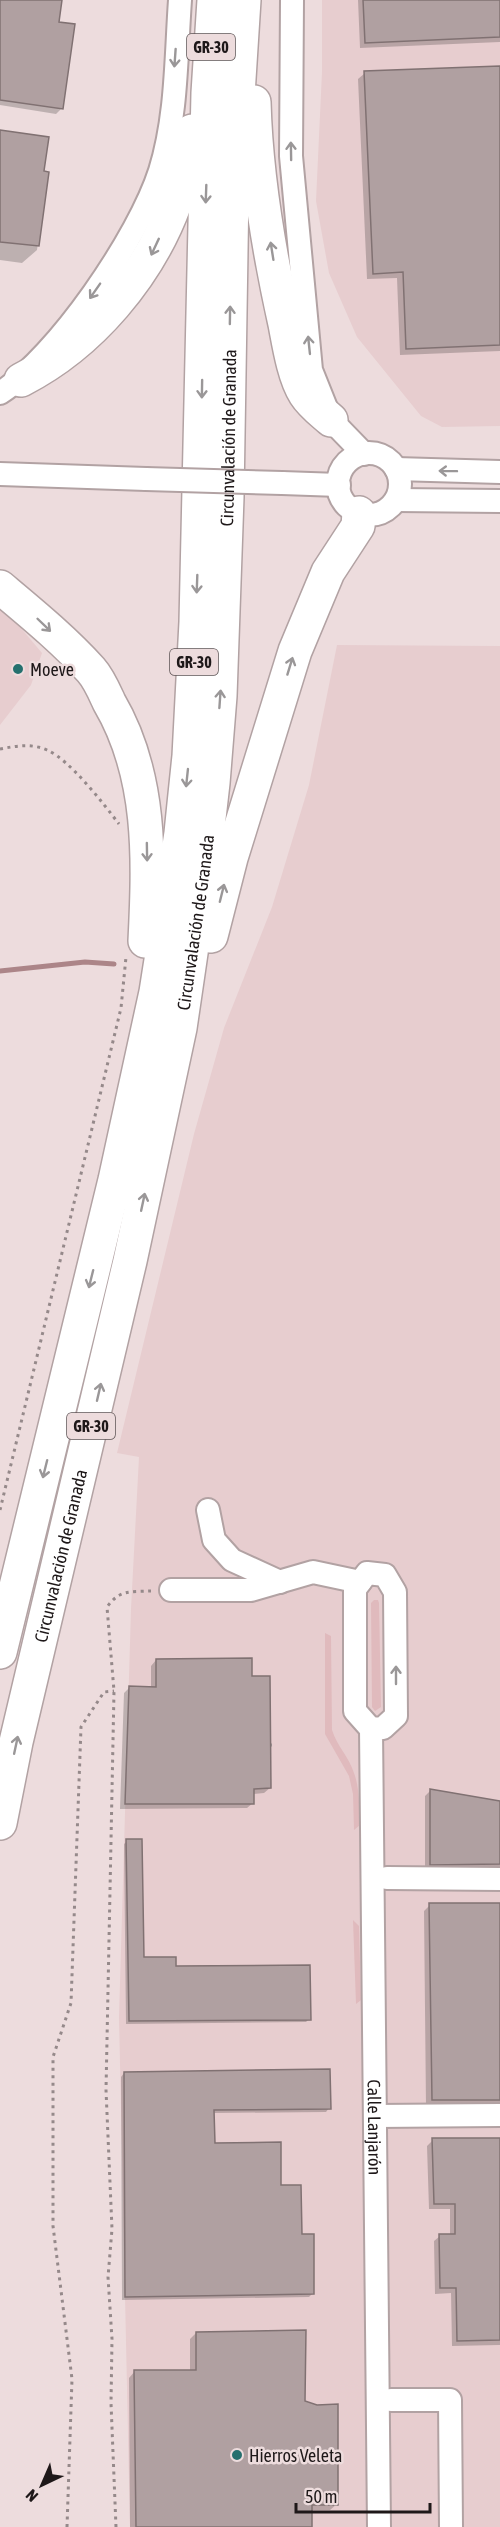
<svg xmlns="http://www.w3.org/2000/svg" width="500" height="2527" viewBox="0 0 500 2527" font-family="'Asap Condensed',sans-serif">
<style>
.built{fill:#e7cdcf}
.green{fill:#e0babd}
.shadow{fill:#0003}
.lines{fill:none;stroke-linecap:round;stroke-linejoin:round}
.stream{stroke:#ac8588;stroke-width:5}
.building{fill:#b0a0a1;stroke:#807172;stroke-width:1.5}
.minor-casing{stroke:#b2a2a3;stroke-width:26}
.highway-casing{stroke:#b2a2a3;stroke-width:36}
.path{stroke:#95898a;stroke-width:3;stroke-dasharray:3 4.5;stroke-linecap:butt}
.minor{stroke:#fff;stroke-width:22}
.highway{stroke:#fff;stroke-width:33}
.minor-bridge-casing{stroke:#b2a2a3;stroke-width:26;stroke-linecap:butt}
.minor-bridge{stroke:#fff;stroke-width:22}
.oneway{stroke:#9a9798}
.poi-dot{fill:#25706e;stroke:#eddcdd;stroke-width:2}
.labels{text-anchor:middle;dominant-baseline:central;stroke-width:5;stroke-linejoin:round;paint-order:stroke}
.shield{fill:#eddcdd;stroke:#5c5354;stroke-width:1.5}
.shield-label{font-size:16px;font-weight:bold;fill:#1e1819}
.street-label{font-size:18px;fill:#1e1819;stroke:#eddcdd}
.poi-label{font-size:18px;fill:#1e1819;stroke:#eddcdd;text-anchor:start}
</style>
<rect width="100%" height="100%" fill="#eddcdd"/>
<!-- built -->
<path class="built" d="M322 0H500V426L442 427 421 416 357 337 329 273 316 201 322 72Z
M0 609 20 627 42 653 31 685 0 725Z
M337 645 500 646V2527H130L119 2017 131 1609 139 1457 117 1453 194 1134 224 1028 272 907 309 785Z"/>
<!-- green -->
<path class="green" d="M374 1600H378L379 1603 381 1707 375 1711 372 1707 371 1603Z
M325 1633 331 1636 332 1730C337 1746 349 1757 354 1773 360 1789 359 1808 360 1825L354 1830 353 1794 349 1776 325 1734Z
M353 1920 359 1926 361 2000 356 2004Z"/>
<!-- shadow -->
<path class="shadow" d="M0 0H60L57 23 61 109 56 114 0 105Z
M358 0H500V42L360 48Z
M500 68V351L400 355 397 278 367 279 358 79 365 73Z
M0 133 42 172 48 173 37 250 22 263 0 260Z
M156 1660 251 1677 270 1788 264 1793 253 1794V1803L247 1808 120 1809 124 1693 129 1688 151 1689V1666Z
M430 1791 500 1802V1869L425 1870V1796Z
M127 1841 143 1959 174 1968 309 2019 306 2022 126 2024 124 1844Z
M500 1904V2105L426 2106 424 1911 430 1905Z
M124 2073 329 2108 326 2112 213 2113 214 2144 280 2186 301 2236 313 2293 309 2297 122 2300 121 2077Z
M500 2139V2345L452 2346 451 2293 435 2294 434 2241 440 2236H450V2209H429L427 2146 433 2140Z
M196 2333 303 2402 337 2504 330 2510H310V2527H130L129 2378 135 2371 190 2372V2339Z"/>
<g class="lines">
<!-- stream -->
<path class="stream" d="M0 971 85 962 114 964"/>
</g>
<!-- building -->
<path class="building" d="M0 0H62L59 22 75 24 63 109 0 100Z
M363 0H500V37L365 43Z
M500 66V345L406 349 403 272 373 274 364 71Z
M0 130 49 137 44 171 49 172 39 246 0 242Z
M252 1658V1676H270L271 1788 254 1789V1804H125L129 1686 156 1687V1659Z
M430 1789 500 1801V1864L430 1865Z
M126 1839H142L144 1957H176V1966L310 1965 311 2020 129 2021Z
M429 1903H500V2100H432Z
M330 2069 331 2109 214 2110 215 2143 281 2142V2185H301L302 2234H314V2294L125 2297 124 2072Z
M432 2138H500V2340L457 2341 456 2288H440L439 2234H455V2204H434Z
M306 2330 305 2401 317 2405 338 2404V2505H312V2527H136L134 2370H196V2332Z"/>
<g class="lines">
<defs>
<g id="minor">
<path d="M292 0 291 156 311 370 331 420 364 454"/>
<path d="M0 393C57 357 139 237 160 171 177 117 176 56 180 0"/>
<circle cx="369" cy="484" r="31"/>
<path d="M396 469 500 472"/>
<path d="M0 474 146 479"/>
<path d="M282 483 339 485"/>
<path d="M396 500 500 501"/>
<path d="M208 1510 214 1540 232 1560 280 1582"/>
<path d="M171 1590H251L313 1572 360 1582"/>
<path id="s1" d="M371 1729 383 1728 396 1716 395 1592 385 1575 367 1573 355 1589V1711L371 1729 379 2527"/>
<path d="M387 1878 500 1879"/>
<path d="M375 2116 500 2115"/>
<path d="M391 2400H450L451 2527"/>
</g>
<g id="highway">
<path d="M254 102C256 176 269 252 285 324 289 345 294 377 305 394 312 405 322 412 331 420"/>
<path d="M21 380C91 344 148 276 175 203 184 180 188 155 192 131"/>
<path d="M0 587C31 613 64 640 91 670 99 679 104 691 109 702 152 775 149 859 145 941"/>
<path d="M211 936 231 858 295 651 328 572 358 526 359 513"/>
<path d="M0 1652 115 1180 156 992 181 833 189 756 196 622 208 93 214 0"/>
<path id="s2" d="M0 1823 16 1742 130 1261 180 1028 203 871 213 783 220 696 227 497 232 189 244 0"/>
</g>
</defs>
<!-- minor casing -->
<use href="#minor" class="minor-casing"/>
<!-- highway casing -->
<use href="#highway" class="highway-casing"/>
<!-- path -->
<path class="path" d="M0 749C16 746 31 743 47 750 70 760 103 803 119 824
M0 1510 121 1008 126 957
M271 1745H272
M67 2527 72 2379 53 2226V2057L71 2003 81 1727 104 1692 114 1691
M116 2527 111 2403 112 2339 108 2277 112 2229 106 2090 114 1691 107 1607C120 1589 131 1592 151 1591"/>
<!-- minor -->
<use href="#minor" class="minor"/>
<!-- highway -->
<use href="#highway" class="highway"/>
<defs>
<path id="minor-bridge" d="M146 479 282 483"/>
</defs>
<!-- minor-bridge casing -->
<use href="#minor-bridge" class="minor-bridge-casing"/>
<!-- minor-bridge -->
<use href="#minor-bridge" class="minor-bridge"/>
</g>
<!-- one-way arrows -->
<defs><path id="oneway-shaft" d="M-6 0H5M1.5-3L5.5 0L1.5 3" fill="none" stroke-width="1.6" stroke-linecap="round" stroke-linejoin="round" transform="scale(1.5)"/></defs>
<g class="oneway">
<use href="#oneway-shaft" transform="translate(175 58) rotate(94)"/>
<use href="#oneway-shaft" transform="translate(291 151) rotate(-91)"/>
<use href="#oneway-shaft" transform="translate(206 194) rotate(92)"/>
<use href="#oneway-shaft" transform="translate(155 247) rotate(115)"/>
<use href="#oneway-shaft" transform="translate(272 251) rotate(-99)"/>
<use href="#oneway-shaft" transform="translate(95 291) rotate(125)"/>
<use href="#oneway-shaft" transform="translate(230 315) rotate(-89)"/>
<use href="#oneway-shaft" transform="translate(309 345) rotate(-96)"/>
<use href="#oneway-shaft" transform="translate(202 389) rotate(91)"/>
<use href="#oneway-shaft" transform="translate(448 471) rotate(-179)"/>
<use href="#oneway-shaft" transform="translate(197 584) rotate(92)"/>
<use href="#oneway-shaft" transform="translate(44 625) rotate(44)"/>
<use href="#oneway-shaft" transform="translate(290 666) rotate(-73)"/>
<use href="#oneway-shaft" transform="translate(220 699) rotate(-86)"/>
<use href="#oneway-shaft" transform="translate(187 778) rotate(96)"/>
<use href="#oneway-shaft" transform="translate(147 852) rotate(89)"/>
<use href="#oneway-shaft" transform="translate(222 893) rotate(-76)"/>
<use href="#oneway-shaft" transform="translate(143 1202) rotate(-78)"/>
<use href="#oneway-shaft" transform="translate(91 1279) rotate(104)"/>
<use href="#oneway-shaft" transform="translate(99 1392) rotate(-77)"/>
<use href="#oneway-shaft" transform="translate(45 1469) rotate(104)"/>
<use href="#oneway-shaft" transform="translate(396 1675) rotate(-90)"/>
<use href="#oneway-shaft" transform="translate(16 1745) rotate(-78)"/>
</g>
<!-- markers -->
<g class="poi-dot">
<circle cx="18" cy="669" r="6"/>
<circle cx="237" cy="2455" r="6"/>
</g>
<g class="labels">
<!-- shield labels -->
<g class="shield">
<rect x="187" y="34" width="48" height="26" rx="4.5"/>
<rect x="170" y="649" width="48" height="26" rx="4.5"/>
<rect x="67" y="1413" width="48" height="26" rx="4.5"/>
</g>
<g class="shield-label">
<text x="211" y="47">GR-30</text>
<text x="194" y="662">GR-30</text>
<text x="91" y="1426">GR-30</text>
</g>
<!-- street labels -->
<g class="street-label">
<text stroke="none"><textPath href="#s2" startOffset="1408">Circunvalación de Granada</textPath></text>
<text stroke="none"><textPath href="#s2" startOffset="922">Circunvalación de Granada</textPath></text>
<text stroke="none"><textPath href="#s2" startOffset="274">Circunvalación de Granada</textPath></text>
<text stroke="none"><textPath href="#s1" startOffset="756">Calle Lanjarón</textPath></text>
</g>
<!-- poi labels -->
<g class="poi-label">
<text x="30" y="669">Moeve</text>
<text x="249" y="2455">Hierros Veleta</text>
</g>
</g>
<!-- north arrow -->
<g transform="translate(42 2485) rotate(224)" stroke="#eddcdd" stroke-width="4.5" paint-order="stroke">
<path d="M0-4.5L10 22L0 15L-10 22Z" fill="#1e1819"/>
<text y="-9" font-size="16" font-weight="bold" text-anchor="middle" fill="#1e1819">N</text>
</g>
<!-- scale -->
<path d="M296 2503v9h134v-9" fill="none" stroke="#1e1819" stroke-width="3"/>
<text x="305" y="2503" font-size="18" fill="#1e1819" stroke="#eddcdd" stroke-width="4.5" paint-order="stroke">50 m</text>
</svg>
